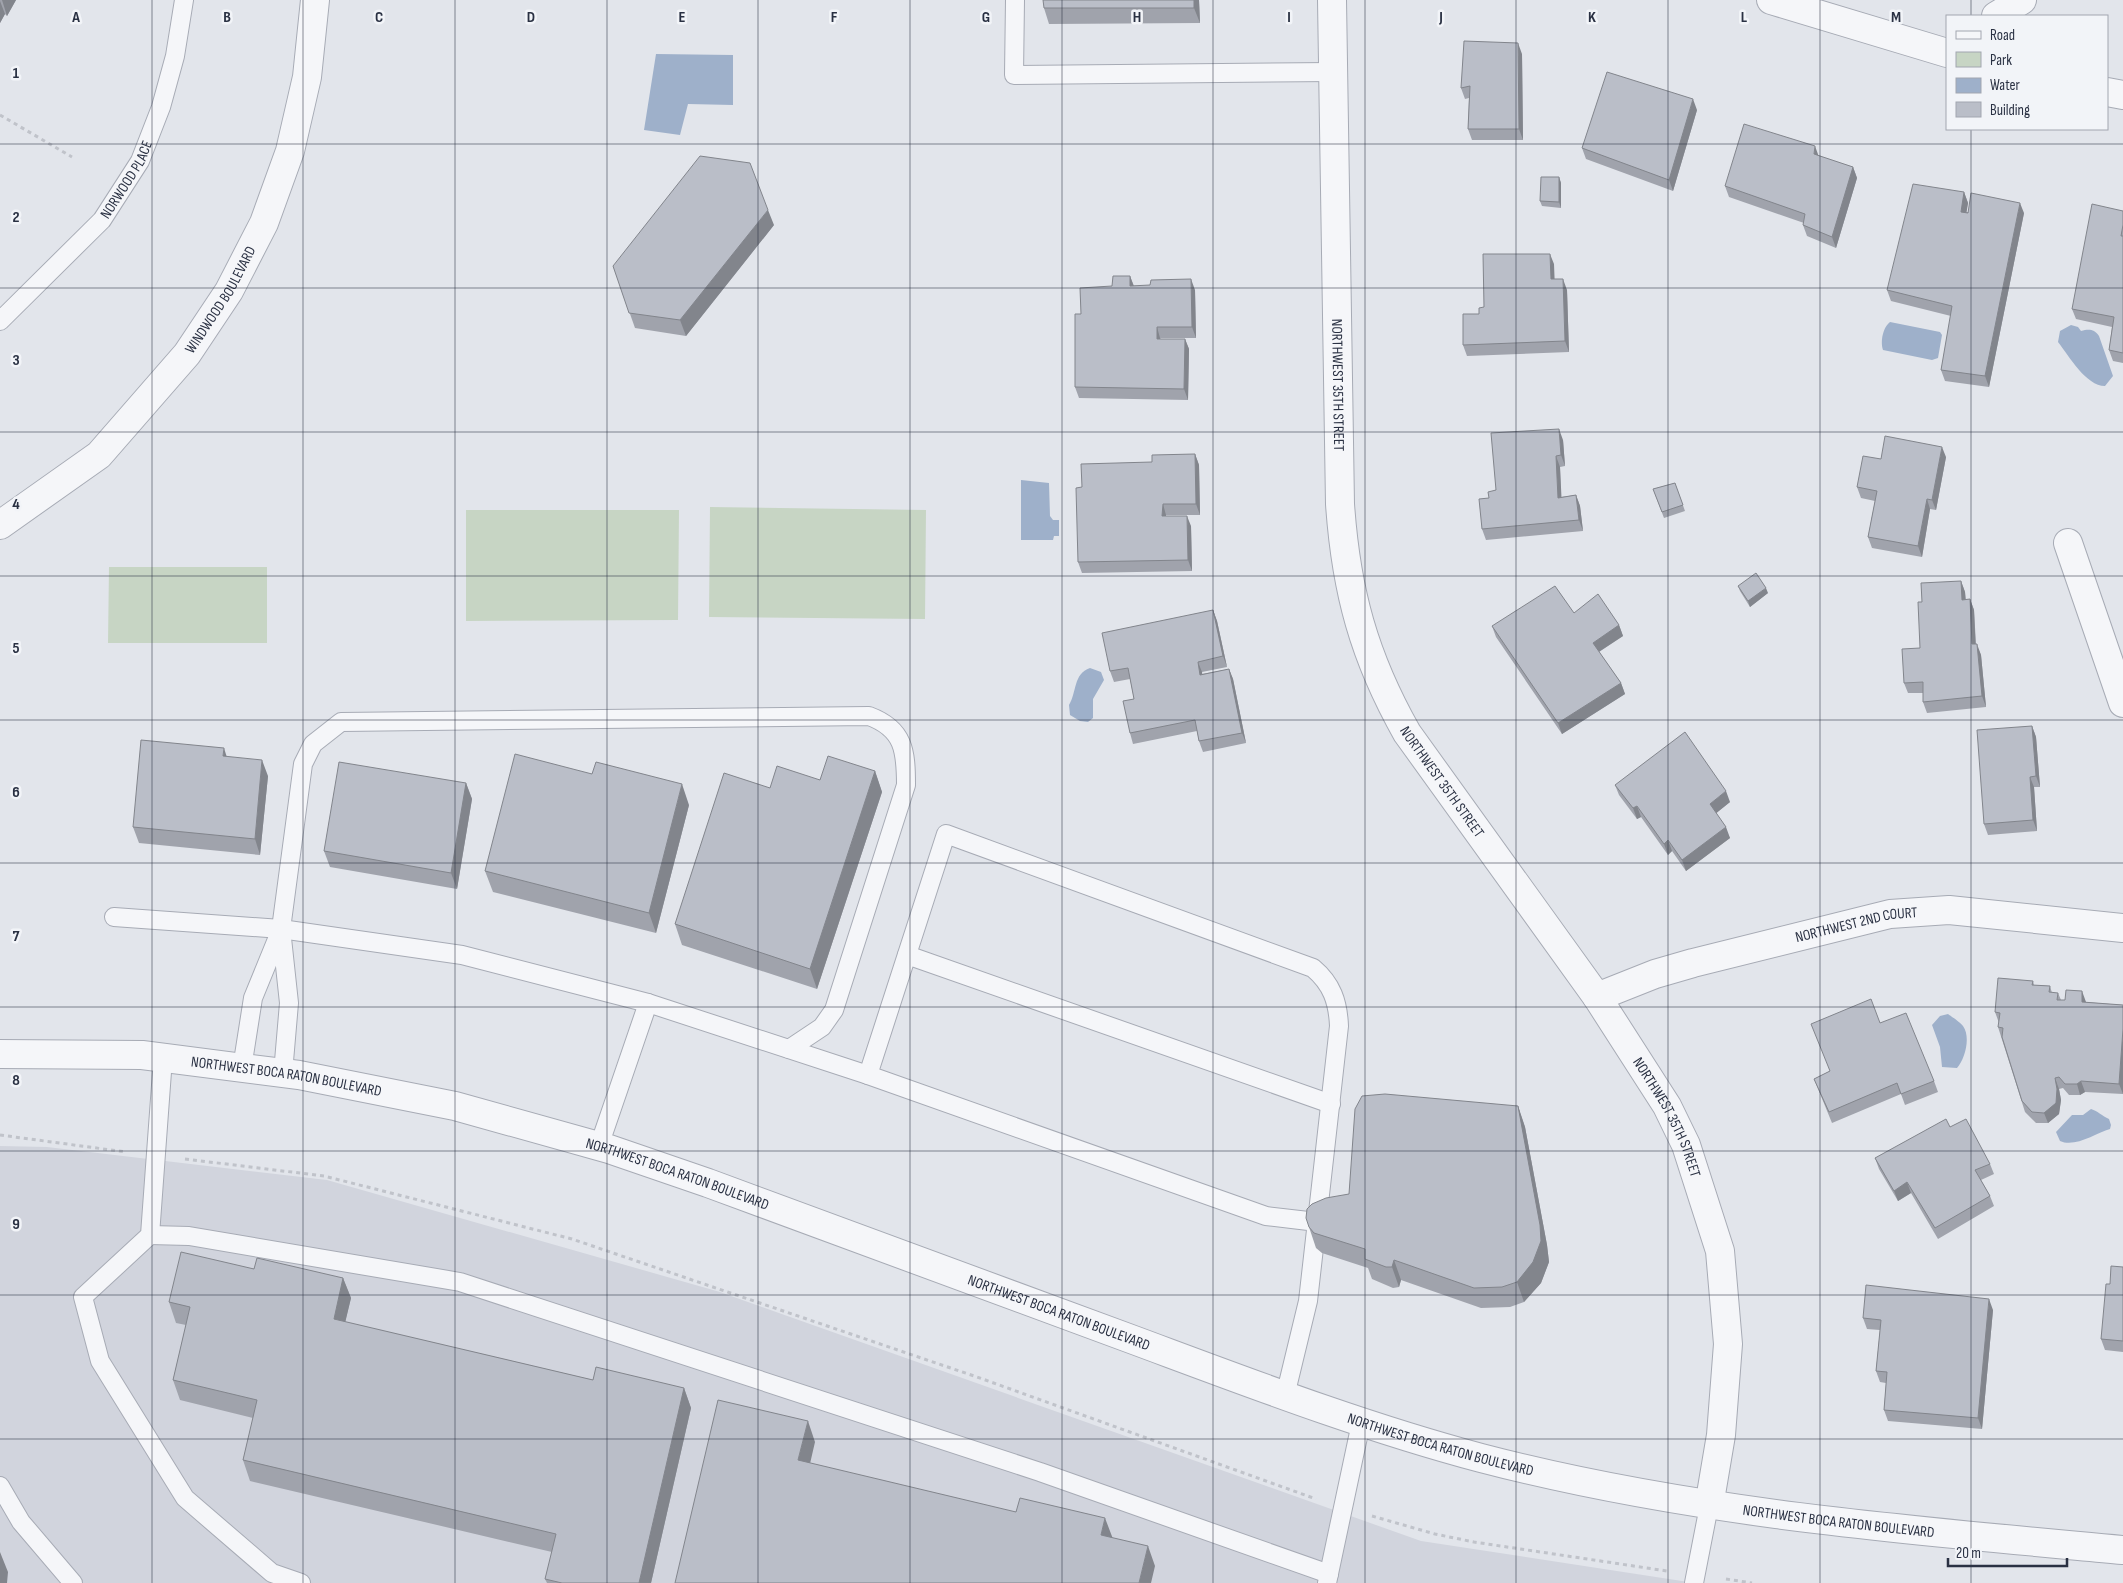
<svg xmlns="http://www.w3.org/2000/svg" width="2123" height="1583" viewBox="0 0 2123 1583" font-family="'Sofia Sans Condensed',sans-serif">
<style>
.built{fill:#d1d4dd}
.green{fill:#c7d5c4}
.water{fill:#9eb0ca}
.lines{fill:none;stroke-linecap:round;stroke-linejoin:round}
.service-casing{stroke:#a7abb5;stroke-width:20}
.minor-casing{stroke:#a7abb5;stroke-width:30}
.tertiary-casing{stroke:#a7abb5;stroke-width:30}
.path{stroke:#c0c3ca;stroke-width:3;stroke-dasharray:4 4;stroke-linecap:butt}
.service{stroke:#f5f6f9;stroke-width:18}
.minor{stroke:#f5f6f9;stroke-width:28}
.tertiary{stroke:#f5f6f9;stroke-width:28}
.wall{fill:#a0a3ac}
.shaded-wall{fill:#82858c}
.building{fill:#babec8;stroke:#82858c}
.grid{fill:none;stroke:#2a3143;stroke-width:1;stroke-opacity:0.55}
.labels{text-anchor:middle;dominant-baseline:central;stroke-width:5;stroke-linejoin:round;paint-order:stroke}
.street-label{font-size:15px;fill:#2a3143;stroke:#f2f4f8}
.grid-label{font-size:16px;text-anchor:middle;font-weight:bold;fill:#2a3143;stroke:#f2f4f8;stroke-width:5;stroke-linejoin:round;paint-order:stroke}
</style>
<rect width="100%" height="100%" fill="#e2e5eb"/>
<!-- built -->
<path class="built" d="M0 1146 47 1147 327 1180 720 1292 1421 1541 1695 1583H0Z"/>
<!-- green -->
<path class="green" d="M710 507 926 510 925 619 709 617Z
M466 510H679L678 620 466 621Z
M109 567H267V643H108Z"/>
<!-- water -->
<path class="water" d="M656 54 733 55V105L688 104 680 135 644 130Z
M1890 322 1940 332 1942 335 1938 358 1932 360 1883 350C1880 342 1883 327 1890 322Z
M2071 325 2078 327 2081 331C2089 329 2094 329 2099 336L2113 376 2105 386C2086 386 2069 356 2058 342L2060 331Z
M1021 480 1049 483 1050 516 1053 520H1059V536H1054L1053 540H1021Z
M1090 668 1101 672 1104 680 1093 699V718L1088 722 1080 721 1070 715 1069 705C1077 692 1073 674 1090 668Z
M1948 1014C1952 1017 1960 1022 1963 1026 1971 1037 1965 1059 1957 1068L1942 1067 1940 1047 1932 1025 1940 1016Z
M2091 1109C2098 1111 2102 1116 2109 1119L2111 1125 2110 1129C2096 1133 2075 1148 2060 1141L2056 1132 2072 1115H2083Z"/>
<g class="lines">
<defs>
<g id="service">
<path d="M1015 0 1014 75 1333 72"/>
<path id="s1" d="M0 321 102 220 140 161 161 107 175 56 184 0"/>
<path d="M114 917 281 929 462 955 648 1003 868 1075"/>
<path d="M907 955 1331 1104"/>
<path d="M163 1058 150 1235 83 1297 100 1361 185 1498 272 1573 301 1583"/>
<path d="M242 1068 253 998 280 932"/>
<path d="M283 1073 289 1003 281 929 303 764 313 744 341 722 869 716C904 729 906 751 906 785L834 1010 822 1027 789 1049"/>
<path d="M599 1146 648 1003"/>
<path d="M150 1235 189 1236 460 1282 1040 1472 1329 1574"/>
<path d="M1285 1396 1308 1301 1339 1026C1338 1002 1332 984 1313 968L946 834 868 1075 1266 1216 1317 1222"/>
<path d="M0 1486 21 1522 73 1583"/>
<path d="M1327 1583 1361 1423"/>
<path d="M1694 1583 1709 1506"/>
</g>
<g id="minor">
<path d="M1771 0 1947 53"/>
<path d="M1996 16 2022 0"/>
<path d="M2107 92 2123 95"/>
<path id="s2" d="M0 525 99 455 187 354 229 291 264 223 290 151 307 77 315 0"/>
<path d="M2068 543 2123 703"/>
<path id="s3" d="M1597 997 1655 974 1693 963 1890 914 1949 910 2123 928"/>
</g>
<g id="tertiary">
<path id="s4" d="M1332 0 1340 504C1346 591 1364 657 1407 733L1597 997 1667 1106 1686 1145 1720 1251 1728 1344 1721 1435 1709 1506"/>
<path id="s5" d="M0 1054 142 1055 299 1075 455 1106 609 1149 708 1183C849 1235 990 1287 1131 1339 1247 1382 1361 1426 1481 1458 1691 1513 1907 1530 2123 1550"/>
</g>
</defs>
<!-- service casing -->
<use href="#service" class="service-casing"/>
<!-- minor casing -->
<use href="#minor" class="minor-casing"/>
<!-- tertiary casing -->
<use href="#tertiary" class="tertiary-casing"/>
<!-- path -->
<path class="path" d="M0 115 72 157
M0 1135 126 1152
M185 1159 324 1176 572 1239 977 1377 1316 1499
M1372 1516 1435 1534 1474 1542 1667 1571
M1726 1579 1752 1583"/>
<!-- service -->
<use href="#service" class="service"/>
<!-- minor -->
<use href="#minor" class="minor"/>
<!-- tertiary -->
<use href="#tertiary" class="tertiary"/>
</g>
<!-- wall -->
<path class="wall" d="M0 0H16L7 16 5 14 0 23Z
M1199 0 1200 23 1049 24 1044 8Z
M1522 54 1523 140H1472L1468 129 1469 98 1465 99 1461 88Z
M1697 110 1673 191 1586 159 1582 148Z
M1818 156 1853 167 1857 178 1836 248 1807 236 1803 225 1804 223 1729 197 1725 186Z
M1559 177 1561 183V208L1542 206 1540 201Z
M1964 192 1968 203 1966 212 2024 213 1989 387 1945 381 1941 370 1951 316 1891 301 1887 290Z
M2123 211V363L2113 361 2109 350 2112 327 2076 319 2072 309Z
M774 225 686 336 635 328 613 266Z
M1554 264V279L1567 290 1569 352 1467 356 1463 345 1479 314 1484 307Z
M1130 276 1134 286 1195 290 1196 338H1160L1161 339H1185L1189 349 1188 400 1079 398 1075 387 1112 286Z
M1563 440 1565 466 1560 467 1561 497 1576 495 1580 506 1583 531 1486 540 1482 529 1489 498 1496 490Z
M1195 454 1199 465 1200 515H1166V516L1191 526 1192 571 1082 573 1078 562 1082 487Z
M1946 457 1936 510 1930 509 1922 557 1872 548 1868 537 1875 501 1861 498 1857 487 1881 459Z
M1675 483 1685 511 1664 518 1653 489Z
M1961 581 1965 592 1966 600 1970 599 1974 610 1976 644 1981 655 1986 707 1927 713 1923 702V693H1908L1904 683 1920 648 1922 602Z
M1738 586 1768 593 1750 607 1740 591Z
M1213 610 1217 621 1227 667 1202 672V674L1229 669 1233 679 1246 743 1203 752 1199 741 1197 731 1133 744 1130 733 1134 699 1130 679 1114 682 1110 671Z
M1574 613 1619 625 1623 636 1599 652 1621 683 1625 694 1562 734 1496 637 1492 626Z
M2032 726 2036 737 2040 787H2034L2037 831 1988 835 1984 824Z
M875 771 882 792 817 989 682 945 675 924 770 788Z
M268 776 260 855 139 843 133 827Z
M466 783 472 799 457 889 330 867 324 851Z
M1615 785 1730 802 1716 813 1730 838 1686 871 1672 851 1668 855 1641 817 1637 819 1619 795Z
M689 805 656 933 493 892 485 871Z
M2033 981 2034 985 2050 986 2052 993H2058L2061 1000 2123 1005V1094L2085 1092 2080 1095H2069L2063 1088 2059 1089 2061 1100 2059 1114 2048 1123H2036L2025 1112 1998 1027 1999 1023 1995 1012Z
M1880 1023 1934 1081 1938 1092 1905 1105 1901 1094 1832 1123 1814 1079 1830 1071Z
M1518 1106 1525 1127 1547 1245 1549 1262 1541 1283 1524 1302 1510 1307 1481 1308 1401 1280 1399 1287 1393 1288 1372 1279 1368 1268 1322 1253 1316 1248 1309 1227Z
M1950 1127 1990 1164 1994 1174 1981 1180 1990 1196 1994 1206 1938 1239 1911 1193 1898 1201 1879 1169 1875 1158Z
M2123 1267V1352L2105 1350 2101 1339 2110 1284Z
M254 1269 343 1278 351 1298 345 1322 593 1380 684 1388 691 1408 651 1583H547L545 1579 552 1552 250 1481 243 1460 253 1418 180 1400 173 1380 186 1325 176 1323 169 1302Z
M1993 1310 1982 1429 1888 1421 1884 1410 1886 1383 1880 1382 1876 1371 1880 1330 1867 1329 1863 1318Z"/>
<!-- shaded-wall -->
<path class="shaded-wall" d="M2 0H16L7 16Z
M1194 0H1199L1200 23 1194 8Z
M0 1 5 14 0 23Z
M1518 43 1522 54 1523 140 1519 129Z
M1693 99 1697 110 1673 191 1669 180Z
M1815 146 1819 157 1814 154Z
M1853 167 1857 178 1836 248 1832 237Z
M1559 177 1561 183V208L1559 202Z
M1964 192 1968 203 1965 222 1961 212Z
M2020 203 2024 213 1989 387 1985 376Z
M768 210 774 225 686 336 680 320Z
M1550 254 1554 264 1555 290 1551 279Z
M1130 276 1134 287 1130 286Z
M1191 279 1195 290 1196 338 1192 327Z
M1563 279 1567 290 1569 352 1565 341Z
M1157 327 1160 338 1161 350 1157 339Z
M1185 339 1189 349 1188 400 1184 389Z
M1559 429 1563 440 1565 466 1561 455Z
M1942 447 1946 457 1936 510 1932 500Z
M1195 454 1199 465 1200 515 1196 504Z
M1556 456 1560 467 1562 508 1558 498Z
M1576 495 1580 506 1583 531 1579 520Z
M1927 499 1930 509 1922 557 1918 546Z
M1163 504 1166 515V527L1162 516Z
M1187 516 1191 526 1192 571 1188 560Z
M1961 581 1965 592 1966 611 1962 600Z
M1766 588 1768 593 1750 607 1748 601Z
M1970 599 1974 610 1976 655 1972 644Z
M1213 610 1217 621 1227 667 1223 656Z
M1619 625 1623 636 1597 653 1593 643Z
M1977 644 1981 655 1986 707 1982 696Z
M1198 662 1202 672 1204 686 1200 675Z
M1229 669 1233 679 1246 743 1242 733Z
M1621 683 1625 694 1562 734 1558 723Z
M2032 726 2036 737 2040 787 2036 776Z
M224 748 229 764 223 756Z
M262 760 268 776 260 855 255 839Z
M875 771 882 792 817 989 810 969Z
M2030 777 2034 787 2037 831 2033 820Z
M466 783 472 799 457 889 451 873Z
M682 784 689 805 656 933 649 913Z
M1726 791 1730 802 1714 815 1710 804Z
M1637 806 1641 817 1637 819 1633 808Z
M1726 827 1730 838 1686 871 1682 860Z
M1668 840 1672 851 1668 855 1664 844Z
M2082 991 2086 1002H2082Z
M2123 1029V1094L2119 1084Z
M2055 1078 2059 1089 2061 1100 2059 1114 2048 1123 2044 1113Z
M2081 1081 2085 1092 2080 1095 2077 1084Z
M1518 1106 1525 1127 1547 1245 1549 1262 1541 1283 1524 1302 1517 1282Z
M1907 1182 1911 1193 1898 1201 1894 1191Z
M1394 1260 1401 1280 1399 1287 1392 1267Z
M343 1278 351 1298 341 1340 334 1319Z
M1989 1299 1993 1310 1982 1429 1978 1418Z
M684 1388 691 1408 651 1583H639Z
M808 1421 815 1442 806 1481 798 1460Z
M1105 1518 1113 1539 1101 1535Z
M1148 1546 1155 1566 1151 1583H1139Z
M0 1552 8 1572 7 1583H0Z"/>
<!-- building -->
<path class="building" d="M1043 0H1194V8H1044Z
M1464 41 1518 43 1519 129H1468L1470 86 1461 88Z
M1607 72 1693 99 1669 180 1582 148Z
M1744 124 1815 146 1814 154 1853 167 1832 237 1803 225 1805 214 1725 186Z
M700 156 750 163 768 210 680 320 629 313 613 266Z
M1541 177H1559V202L1540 201Z
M1913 184 1964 192 1961 212 1968 213 1971 193 2020 203 1985 376 1941 370 1952 306 1887 290Z
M2092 204 2123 211V225L2121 236H2123V353L2109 350 2114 317 2072 309Z
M1483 254H1550L1551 279H1563L1565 341 1463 345V314H1479V308L1484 307Z
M1113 276H1130V286L1150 285 1151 280 1191 279 1192 327H1157V339H1185L1184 389 1075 387V314H1081L1080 288 1112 286Z
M1559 429 1561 455 1556 456 1558 498 1576 495 1579 520 1482 529 1479 499 1489 498 1488 492 1496 490 1491 433Z
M1885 436 1942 447 1932 500 1927 499 1918 546 1868 537 1877 491 1857 487 1863 456 1881 459Z
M1195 454 1196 504H1163L1162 516H1187L1188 560 1078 562 1076 488 1082 487 1081 464 1152 462V455Z
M1675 483 1683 505 1662 512 1653 489Z
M1756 573 1766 588 1748 601 1738 586Z
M1961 581 1962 600 1970 599 1972 644H1977L1982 696 1923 702V682L1904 683 1902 649 1920 648 1918 602H1922L1921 583Z
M1555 586 1574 613 1598 594 1619 625 1593 643 1621 683 1558 723 1492 626Z
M1213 610 1223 656 1198 662 1200 675 1229 669 1242 733 1199 741 1195 720 1130 733 1123 701 1134 699 1128 668 1110 671 1102 633Z
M2032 726 2036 776 2030 777 2033 820 1984 824 1977 730Z
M1685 732 1726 791 1710 804 1726 827 1682 860 1668 840 1664 844 1637 806 1633 808 1615 785Z
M141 740 224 748 223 756 262 760 255 839 133 827Z
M515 754 592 774 596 762 682 784 649 913 485 871Z
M828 756 875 771 810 969 675 924 724 773 770 788 777 766 820 780Z
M339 762 466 783 451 873 324 851Z
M1998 978 2033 981 2032 985 2050 986 2049 992 2058 993 2057 1000H2065L2066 990 2082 991V1002L2123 1005V1029L2119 1084 2081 1081 2077 1084H2065L2059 1077 2055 1078 2057 1089 2056 1103 2044 1113 2032 1112 2022 1101 2002 1037 2003 1028 1998 1027 2000 1013 1995 1012Z
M1871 999 1880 1023 1906 1013 1934 1081 1901 1094 1897 1083 1829 1112 1814 1079 1830 1071 1811 1024Z
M1385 1094 1518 1106 1540 1225 1541 1241 1533 1262 1517 1282 1502 1287 1474 1288 1394 1260 1392 1267H1386L1365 1259V1249L1314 1233 1309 1227 1306 1218 1307 1209 1312 1204 1326 1198 1349 1194 1355 1109 1362 1096Z
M1946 1119 1950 1127 1966 1119 1990 1164 1975 1170 1990 1196 1935 1228 1907 1182 1894 1191 1875 1158Z
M181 1252 254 1269 257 1258 343 1278 334 1319 593 1380 596 1367 684 1388 639 1583H562L545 1579 556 1534 243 1460 257 1400 173 1380 190 1307 169 1302Z
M2111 1266 2123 1267V1341L2101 1339 2106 1284H2110Z
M1866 1285 1989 1299 1978 1418 1884 1410 1887 1372 1876 1371 1881 1320 1863 1318Z
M718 1400 808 1421 798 1460 1016 1512 1020 1498 1105 1518 1101 1535 1148 1546 1139 1583H675Z"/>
<!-- grid -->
<path class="grid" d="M152 0V1583M303 0V1583M455 0V1583M607 0V1583M758 0V1583M910 0V1583M1062 0V1583M1213 0V1583M1365 0V1583M1516 0V1583M1668 0V1583M1820 0V1583M1971 0V16M1971 129V1583M0 144H2123M0 288H2123M0 432H2123M0 576H2123M0 720H2123M0 863H2123M0 1007H2123M0 1151H2123M0 1295H2123M0 1439H2123"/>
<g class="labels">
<!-- street labels -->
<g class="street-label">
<text stroke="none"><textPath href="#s1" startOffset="191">NORWOOD PLACE</textPath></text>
<text stroke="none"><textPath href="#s2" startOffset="319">WINDWOOD BOULEVARD</textPath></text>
<text stroke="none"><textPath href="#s4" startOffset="385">NORTHWEST 35TH STREET</textPath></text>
<text stroke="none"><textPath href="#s4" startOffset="805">NORTHWEST 35TH STREET</textPath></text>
<text stroke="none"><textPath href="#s3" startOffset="270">NORTHWEST 2ND COURT</textPath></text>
<text stroke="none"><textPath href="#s5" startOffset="288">NORTHWEST BOCA RATON BOULEVARD</textPath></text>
<text stroke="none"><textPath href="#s4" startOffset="1210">NORTHWEST 35TH STREET</textPath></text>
<text stroke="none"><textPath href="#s5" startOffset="692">NORTHWEST BOCA RATON BOULEVARD</textPath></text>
<text stroke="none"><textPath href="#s5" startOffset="1098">NORTHWEST BOCA RATON BOULEVARD</textPath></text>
<text stroke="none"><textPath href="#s5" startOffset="1502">NORTHWEST BOCA RATON BOULEVARD</textPath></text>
<text stroke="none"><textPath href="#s5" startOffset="1908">NORTHWEST BOCA RATON BOULEVARD</textPath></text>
</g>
</g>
<g class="grid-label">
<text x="76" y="22">A</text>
<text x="227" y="22">B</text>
<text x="379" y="22">C</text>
<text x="531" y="22">D</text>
<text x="682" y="22">E</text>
<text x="834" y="22">F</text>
<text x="986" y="22">G</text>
<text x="1137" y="22">H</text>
<text x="1289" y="22">I</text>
<text x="1441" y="22">J</text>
<text x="1592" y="22">K</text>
<text x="1744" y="22">L</text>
<text x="1896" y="22">M</text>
<text x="16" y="78">1</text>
<text x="16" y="222">2</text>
<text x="16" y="365">3</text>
<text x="16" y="509">4</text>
<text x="16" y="653">5</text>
<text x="16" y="797">6</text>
<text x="16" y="941">7</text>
<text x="16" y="1085">8</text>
<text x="16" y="1229">9</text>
</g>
<!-- legend -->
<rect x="1946" y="15" width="162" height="115" fill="#f2f4f8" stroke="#a2a6b0"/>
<rect x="1956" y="31" width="25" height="8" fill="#f5f6f9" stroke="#a2a6b0"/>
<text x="1990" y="40" font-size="15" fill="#2a3143">Road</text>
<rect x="1956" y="52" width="25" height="15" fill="#c7d5c4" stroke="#a2a6b0"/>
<text x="1990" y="65" font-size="15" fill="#2a3143">Park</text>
<rect x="1956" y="78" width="25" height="15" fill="#9eb0ca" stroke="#a2a6b0"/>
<text x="1990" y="90" font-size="15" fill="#2a3143">Water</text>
<rect x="1956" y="102" width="25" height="15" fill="#babec8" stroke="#a2a6b0"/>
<text x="1990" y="115" font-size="15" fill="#2a3143">Building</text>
<!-- scale -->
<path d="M1948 1558v8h119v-8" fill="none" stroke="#2a3143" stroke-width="2.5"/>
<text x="1956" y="1558" font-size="15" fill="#2a3143" stroke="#f2f4f8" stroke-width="4" paint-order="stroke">20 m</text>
</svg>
